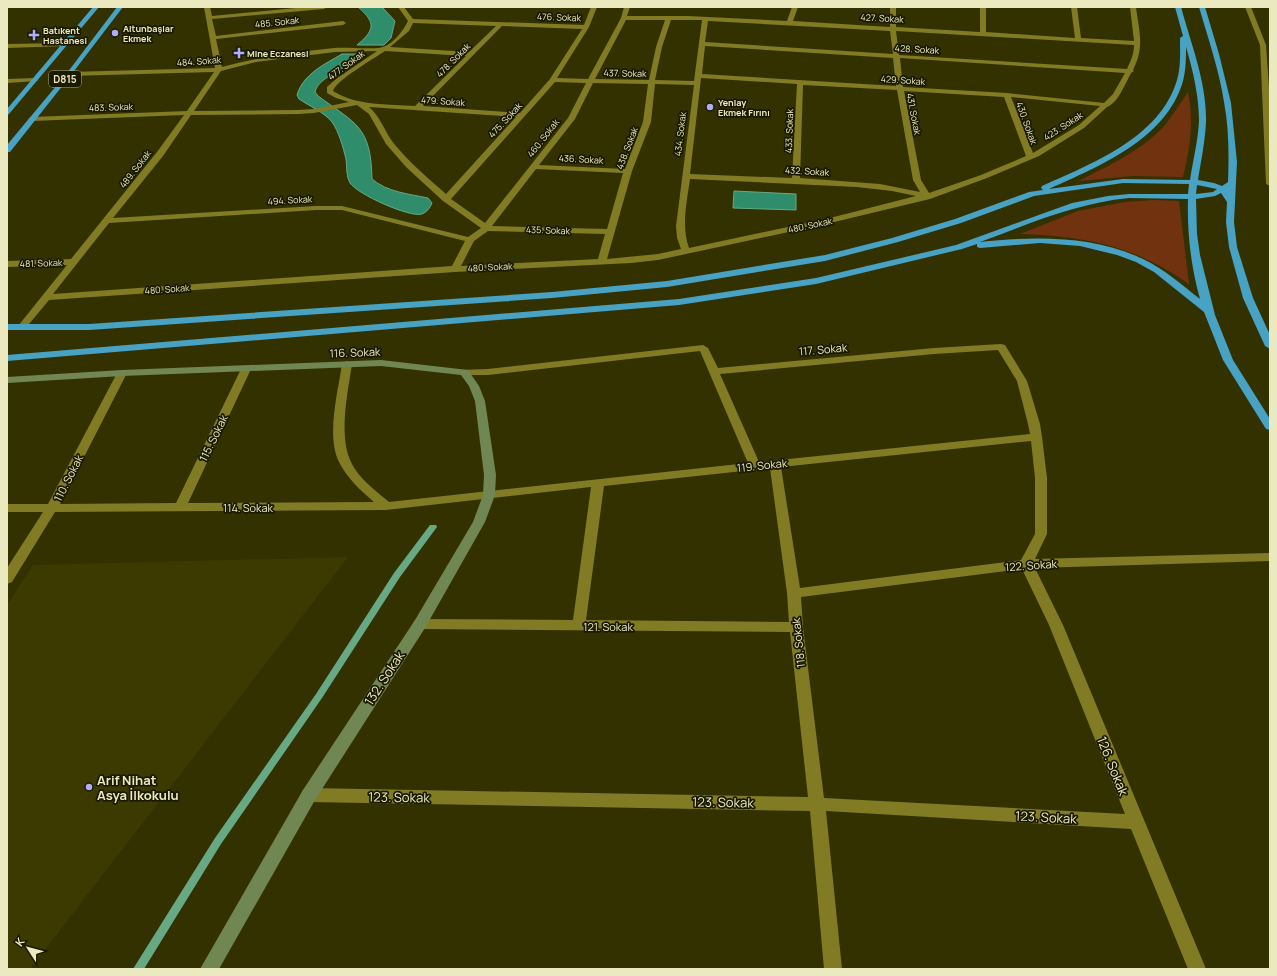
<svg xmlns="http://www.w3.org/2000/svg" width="1277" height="976" viewBox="0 0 1277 976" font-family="Manrope,sans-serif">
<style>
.built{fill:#3c3901}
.green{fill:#71330f}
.water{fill:#2f8d6c;stroke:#67a985}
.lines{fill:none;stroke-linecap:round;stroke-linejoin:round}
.stream{fill:#67a985;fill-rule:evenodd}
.street{fill:#817b23;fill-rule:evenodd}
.secondary{fill:#708753;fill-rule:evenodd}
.highway{fill:#47a2c4;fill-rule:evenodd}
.poi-dot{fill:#b1adfa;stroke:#1a1901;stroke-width:1.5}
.labels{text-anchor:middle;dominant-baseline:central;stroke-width:3.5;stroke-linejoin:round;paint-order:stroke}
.far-street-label{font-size:9px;fill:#ebe9c0;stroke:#1a1901}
.far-poi-label{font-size:9px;font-weight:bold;fill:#ebe9c0;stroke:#1a1901;text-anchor:start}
.shield{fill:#1a1901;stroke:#acab87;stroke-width:1}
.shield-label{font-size:10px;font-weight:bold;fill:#ebe9c0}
.street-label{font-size:11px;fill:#ebe9c0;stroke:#1a1901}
.near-street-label{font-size:13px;fill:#ebe9c0;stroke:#1a1901}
.near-poi-label{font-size:13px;font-weight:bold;fill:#ebe9c0;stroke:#1a1901;text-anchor:start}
</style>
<rect width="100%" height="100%" fill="#343101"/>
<!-- built -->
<path class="built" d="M348 557 30 969H7V605L33 565Z"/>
<!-- green -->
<path class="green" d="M1188 92C1194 121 1190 149 1183 177L1132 176 1079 181C1109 165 1142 151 1165 125 1173 115 1180 104 1188 92Z
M1154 200 1179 201 1189 284C1135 246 1085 236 1020 234L1078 211 1125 202Z"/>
<!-- water -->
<path class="water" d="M358 7H382L395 21 391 38 384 45H357C374 31 377 23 358 7Z
M342 54H363C352 67 318 76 315 92L318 96C356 124 371 126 372 179 387 192 409 194 428 198L432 203C430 208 427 212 422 214 410 218 357 194 350 183 346 176 347 167 346 159 343 147 339 132 332 122 324 112 309 106 299 99L297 95C303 74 325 64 342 54Z
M734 191 796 194V210L733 208Z"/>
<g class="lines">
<!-- stream -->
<path class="stream" d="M430 525H436L437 527 400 577 322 698 221 844 144 969H133L215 838 316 694 394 573Z"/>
<!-- street -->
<path class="street" d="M204 7H210L212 16 306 7H327L324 9 212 19 216 36 343 21 346 23 343 25 216 39 222 67C258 57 296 52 334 48 345 47 375 50 383 47 394 43 403 31 408 21L398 7H404L413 19 584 25 591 7H597L589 27 557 78 588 79 621 18 624 7H630L627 16H688L787 21 792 7H798L793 21 890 27V7H896V27L980 32V7H986V32L1075 38 1071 7H1077L1081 38 1134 41 1130 7H1136C1139 32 1145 46 1133 70L1134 71 1131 73C1125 84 1118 103 1107 107L1084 128 1039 156 987 178 930 199 826 224 658 260 631 263 455 272 49 300 24 330H18L16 328 18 326 67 265 7 267V261L71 259 157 152 184 115 32 121 28 119 32 117 187 111 214 72 69 76 66 74 69 72 215 68ZM626 20H665L656 47 649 80 595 79ZM671 20H702L694 81 655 80 662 47ZM708 21 890 31 893 54 705 42ZM413 23 496 26 469 52 390 47 409 31ZM502 26 582 29 550 79 520 113 423 106ZM896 31 1134 45C1134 54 1131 60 1127 69L899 55ZM705 46 893 58 896 86 702 74ZM377 51 336 79 327 87V93L336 98 349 102 314 109 298 110 194 111 221 71 256 62 335 52ZM385 51 466 56 415 106C389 104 356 106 333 91 335 81 375 58 385 51ZM900 58 1125 73 1113 94 1104 103 1007 93 903 87ZM701 78 797 84 792 178 690 174ZM555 82 586 83 568 118 485 223 451 199ZM593 83 648 84 643 122 625 169 539 165 575 119ZM655 84 694 85 676 226 677 238 681 249 658 254 607 259 632 171 651 122ZM803 85 897 90 913 180 920 192 880 184 800 178ZM904 91 1004 97 1026 156 981 175 929 193 921 180ZM1011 97 1100 106 1079 125 1033 153ZM357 105 369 114 386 144 406 167 443 201 481 228 468 237 342 206H316L113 218 163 156 191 115 298 114 314 113ZM369 107 516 117 446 194C428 178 410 163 395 145 385 133 381 117 369 107ZM536 169 623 173 607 229 492 226ZM690 179 857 187 892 191 916 196 826 219 689 248C681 226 687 201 690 179ZM316 210H342L465 241 452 266 53 294 109 223ZM488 231 605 234 598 259 461 266 474 241Z
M1245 7H1251L1266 45 1270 101V186L1266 184 1260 45Z
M68 43 69 44 66 46 7 48V44Z
M35 78 38 80 37 81 7 83V79Z
M1001 344 1005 345 1027 381 1040 424 1042 437 1047 478V534L1035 559 1270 553V561L1035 568 1063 625 1206 969H1188L1131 829 826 811 842 969H824L810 811 309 802 303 800 301 795 303 790 309 788 808 797 790 632 420 629 415 628 413 624 415 620 420 619 573 620 591 487 386 510 55 512 12 582 7 584V568L43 512H7V504H48L117 373 122 370 127 373 60 504 176 503 241 369 246 366 251 369 188 503 374 502C361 491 347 478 339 462 326 436 338 392 342 364L347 361 352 364C348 392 338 435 351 462 358 478 375 490 389 502L748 463 700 351 488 375H464L459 372 460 370 488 369 703 345 708 348 718 368 934 348ZM998 350 1017 381 1028 424 1030 434 759 462 720 374 934 354ZM1031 441 1035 478V534L1021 560 800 588 781 467ZM770 468 787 593 789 622 586 620 604 486ZM1022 569 1049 625 1125 814 824 798 803 627 801 597Z"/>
<!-- secondary -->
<path class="secondary" d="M381 360 468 370 479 386 485 401 496 475 495 495 485 522 425 628 315 800 219 969H200L303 790 415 620 473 522 483 495 484 475 475 401 469 386 461 375 381 366 122 376 7 383V377L122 370Z"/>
<!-- highway -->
<path class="highway" d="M93 7H99L9 114 7 115V109Z
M117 7H123L71 75 10 152H7V145L67 73Z
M1175 7H1181C1191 44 1207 83 1206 122 1205 142 1201 161 1198 180L1214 183 1222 186 1228 182C1229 156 1229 128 1224 102 1219 70 1208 38 1199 7H1205L1219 54 1231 103 1237 162 1234 222 1237 247 1253 298 1270 335V349L1265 346 1243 298 1229 247 1226 222 1227 202 1221 193 1215 196 1196 199 1197 234 1200 255 1215 315 1233 360 1270 419V430L1266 429 1223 360 1204 312 1154 272 1136 262 1117 255 1080 246 1040 243 980 248 977 247V244L962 249 816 284 679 305 7 361V355L679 299 816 278 956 245 1072 203 1108 196 1129 194H1188L1189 184 1123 183 1034 196 961 223 898 242 825 261 667 287 552 298 89 330H7V324H89L552 292 667 281 825 255 892 238 955 219 1029 192 1043 190 1041 188 1042 186C1091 164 1160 138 1177 80 1181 67 1180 52 1180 38L1183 36ZM1186 47C1193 71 1199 96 1199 121 1198 141 1193 160 1190 180L1123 179 1049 189C1099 166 1166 140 1183 81 1186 70 1186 58 1186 47ZM1197 185 1217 189 1213 192 1196 194ZM1129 198 1188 199C1187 233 1191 267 1200 299 1182 285 1164 269 1143 259 1093 235 1034 236 980 242 1029 224 1076 203 1129 198Z"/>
</g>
<!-- markers -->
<g class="poi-dot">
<circle cx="115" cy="33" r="4"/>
<path d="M32 29h4v4h4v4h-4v4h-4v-4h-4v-4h4z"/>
<path d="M237 47h4v4h4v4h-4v4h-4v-4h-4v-4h4z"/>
<circle cx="710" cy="107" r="4"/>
<circle cx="89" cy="787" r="4"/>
</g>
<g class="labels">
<!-- far-street labels -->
<g class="far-street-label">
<text transform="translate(559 17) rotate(2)">476. Sokak</text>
<text transform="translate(882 18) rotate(3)">427. Sokak</text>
<text transform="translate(277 22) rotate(-6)">485. Sokak</text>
<text transform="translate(917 49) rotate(3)">428. Sokak</text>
<text transform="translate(453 60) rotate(-45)">478. Sokak</text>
<text transform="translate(199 61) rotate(-4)">484. Sokak</text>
<text transform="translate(346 65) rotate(-36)">477. Sokak</text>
<text transform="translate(625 73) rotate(1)">437. Sokak</text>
<text transform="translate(903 80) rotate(4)">429. Sokak</text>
<text transform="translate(443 101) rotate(4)">479. Sokak</text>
<text transform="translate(111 107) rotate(-2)">483. Sokak</text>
<text transform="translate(914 114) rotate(79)">431. Sokak</text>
<text transform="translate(505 120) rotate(-47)">475. Sokak</text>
<text transform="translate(1027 123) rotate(70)">430. Sokak</text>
<text transform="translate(1063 126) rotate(-33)">423. Sokak</text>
<text transform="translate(789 131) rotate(-88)">433. Sokak</text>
<text transform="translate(680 134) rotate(-83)">434. Sokak</text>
<text transform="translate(543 138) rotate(-52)">460. Sokak</text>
<text transform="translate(627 148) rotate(-69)">438. Sokak</text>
<text transform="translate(581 159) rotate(3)">436. Sokak</text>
<text transform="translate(135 169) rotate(-52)">489. Sokak</text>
<text transform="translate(807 171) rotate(3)">432. Sokak</text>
<text transform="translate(290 200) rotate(-3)">494. Sokak</text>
<text transform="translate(810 225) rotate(-12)">480. Sokak</text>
<text transform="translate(548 230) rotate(2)">435. Sokak</text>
<text transform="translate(41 263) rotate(-2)">481. Sokak</text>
<text transform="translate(490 267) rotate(-3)">480. Sokak</text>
<text transform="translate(167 289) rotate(-4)">480. Sokak</text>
</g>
<!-- far-poi labels -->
<g class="far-poi-label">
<text x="123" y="28">Altunbaşlar<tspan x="123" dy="10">Ekmek</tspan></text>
<text x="43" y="30">Batıkent<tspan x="43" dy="10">Hastanesi</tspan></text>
<text x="247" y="53">Mine Eczanesi</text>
<text x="718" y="102">Yeniay<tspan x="718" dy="10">Ekmek Fırını</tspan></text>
</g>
<!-- shield labels -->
<rect class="shield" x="49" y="71" width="32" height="16" rx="3"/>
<g class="shield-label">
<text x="65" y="79">D815</text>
</g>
<!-- street labels -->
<g class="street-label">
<text transform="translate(823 349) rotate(-5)">117. Sokak</text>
<text transform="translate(355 352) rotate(-2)">116. Sokak</text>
<text transform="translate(213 438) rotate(-64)">115. Sokak</text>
<text transform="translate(762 465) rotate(-6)">119. Sokak</text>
<text transform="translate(68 478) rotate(-63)">110. Sokak</text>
<text x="248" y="507">114. Sokak</text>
<text transform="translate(1031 565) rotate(-4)">122. Sokak</text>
<text x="608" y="626">121. Sokak</text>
<text transform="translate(798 643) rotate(-96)">118. Sokak</text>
</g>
<!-- near-street labels -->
<g class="near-street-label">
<text transform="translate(384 678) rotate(-57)">132. Sokak</text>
<text transform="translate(1113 766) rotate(68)">126. Sokak</text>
<text transform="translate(399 797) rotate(1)">123. Sokak</text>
<text transform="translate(723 802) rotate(1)">123. Sokak</text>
<text transform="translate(1046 817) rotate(3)">123. Sokak</text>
</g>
<!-- near-poi labels -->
<g class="near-poi-label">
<text x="97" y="780">Arif Nihat<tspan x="97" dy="15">Asya İlkokulu</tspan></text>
</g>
</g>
<!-- border -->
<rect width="1277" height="976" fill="none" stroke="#ebe9c0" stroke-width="16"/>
<!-- north arrow -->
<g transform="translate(28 948) rotate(306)" stroke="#1a1901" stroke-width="3" paint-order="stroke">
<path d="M0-3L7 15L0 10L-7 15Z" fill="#ebe9c0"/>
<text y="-6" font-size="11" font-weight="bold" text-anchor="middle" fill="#ebe9c0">K</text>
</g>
</svg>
